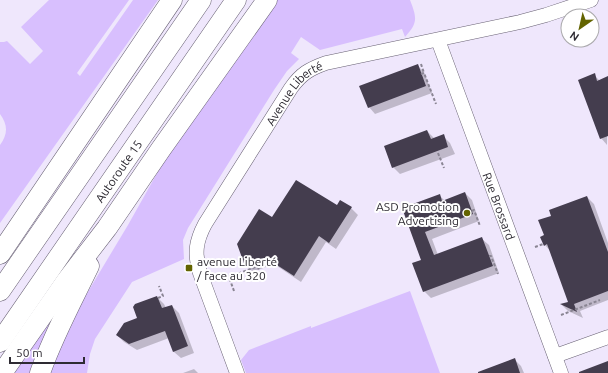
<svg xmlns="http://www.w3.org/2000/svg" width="608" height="373" viewBox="0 0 608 373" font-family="Ubuntu,sans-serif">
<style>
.green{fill:#d8bffe}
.shadow{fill:#0003}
.building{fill:#443d4e}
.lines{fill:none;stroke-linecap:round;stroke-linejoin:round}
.minor-casing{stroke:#686173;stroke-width:15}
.highway-casing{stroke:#686173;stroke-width:21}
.path{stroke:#8a8593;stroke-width:2;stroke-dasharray:3 2;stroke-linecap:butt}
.minor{stroke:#fff;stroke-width:14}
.highway{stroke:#fff;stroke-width:20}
.poi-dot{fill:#636400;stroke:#fff;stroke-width:1.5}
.labels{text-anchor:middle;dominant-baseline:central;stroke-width:4;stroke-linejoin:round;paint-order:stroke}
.street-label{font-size:12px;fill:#2e2b33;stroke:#fff}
.poi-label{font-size:12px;fill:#2e2b33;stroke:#fff;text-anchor:end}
</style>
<rect width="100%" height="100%" fill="#efe7fc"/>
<!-- green -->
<path class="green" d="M49 0H129L77 73 80 76 133 0H158L0 223V145C8 134 8 125 0 114V42H4L7 41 30 64 43 51 21 27Z
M277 0H410C417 18 418 23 405 37L402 29 320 50 301 37 291 53 299 59 287 71 274 90 188 228 183 240 184 259 132 282 95 339 90 354 87 373H49L68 325 128 225 169 152Z
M410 291 440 373H246L241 360 249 350 311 326V328Z
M68 292 34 373H12Z"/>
<!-- shadow -->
<path class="shadow" d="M417 65 424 72 432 93 375 114 369 107Z
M594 75 600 81 608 78 607 145 601 138Z
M427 131 434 138 443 136 450 143 455 154 400 174 393 167Z
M465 193 472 200 479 221 432 239 438 255 482 239 489 245 499 273 431 298 424 291 422 261 403 209 439 195 445 201Z
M587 197 594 204 608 243V300L580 311 583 318 568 311 562 305 570 302 551 252 545 245V236L553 216Z
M337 207 351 208 358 215 336 249 326 242 301 282 274 264 253 272 246 265 273 218Z
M157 297 164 304 166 308 172 306 179 313 194 353 181 358 174 352 169 338 137 350 124 342 117 335 138 319Z
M514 359 521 366 524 373H478Z
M194 369 198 373H183Z"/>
<!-- building -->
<path class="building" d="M418 64 426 86 368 108 359 86Z
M595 73 597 81 608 76V136L600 139 578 80Z
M427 130 431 139 444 134 448 147 392 168 384 146Z
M296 180 337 205 340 200 352 207 329 243 319 236 294 276 266 258 245 266 237 244 259 209 272 217Z
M465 192 473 214 425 232 434 255 482 237 493 266 423 292 412 263 421 260 402 208 440 194 442 201Z
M587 196 608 252V291L574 304 577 312 560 304 568 302 547 244 544 246 540 237 544 235 538 220 551 216 549 210Z
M157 296 162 308 172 305 188 346 173 352 165 331 129 344 116 335 124 323 137 318 133 307 135 304Z
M515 358 520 373H478V372Z
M608 361V373H579V372Z"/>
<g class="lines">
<defs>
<g id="minor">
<path id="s1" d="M438 40 561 373"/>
<path d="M555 356 608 337"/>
<path id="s2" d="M237 373 200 273C194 253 196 241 205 224L291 88C301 74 309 69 326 63L520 22 546 15 591 0"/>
</g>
<g id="highway">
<path d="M0 254 172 0"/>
<path d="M0 291 201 0"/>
<path id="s3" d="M0 342 236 0"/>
<path d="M2 373 67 280 107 228 161 149 267 0"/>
<path d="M40 373C53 336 72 301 89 266"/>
</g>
</defs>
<!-- minor casing -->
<use href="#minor" class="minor-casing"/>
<!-- highway casing -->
<use href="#highway" class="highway-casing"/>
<!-- path -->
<path class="path" d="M421 64 424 73
M421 74 424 73 436 104
M438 153 444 168
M472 211 474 210 480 226
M535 247 543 244
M489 256H491L498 274
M256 262 263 280
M234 291 229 277 266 263
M158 298 163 296 159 286
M561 315 600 300"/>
<!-- minor -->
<use href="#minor" class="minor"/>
<!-- highway -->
<use href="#highway" class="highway"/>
</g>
<!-- markers -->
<g class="poi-dot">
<circle cx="467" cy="213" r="4"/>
<rect x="185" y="264" width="8" height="8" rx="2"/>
</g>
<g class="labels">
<!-- street labels -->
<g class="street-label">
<text stroke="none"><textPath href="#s2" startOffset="317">Avenue Liberté</textPath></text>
<text stroke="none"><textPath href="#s3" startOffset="208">Autoroute 15</textPath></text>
<text stroke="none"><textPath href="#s1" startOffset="177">Rue Brossard</textPath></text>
</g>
<!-- poi labels -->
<g class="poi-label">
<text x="459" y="206">ASD Promotion<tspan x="459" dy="14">Advertising</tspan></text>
<text x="197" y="261" text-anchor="start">avenue Liberté<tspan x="197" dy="14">/ face au 320</tspan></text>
</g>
</g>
<!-- north arrow -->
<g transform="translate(580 28) rotate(214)"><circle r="19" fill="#ffffff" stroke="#abaaad"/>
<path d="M0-3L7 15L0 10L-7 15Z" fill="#636400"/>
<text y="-6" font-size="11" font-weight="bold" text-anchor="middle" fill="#2e2b33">N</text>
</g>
<!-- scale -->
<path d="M10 357v6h74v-6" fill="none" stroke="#2e2b33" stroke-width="2"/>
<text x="16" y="357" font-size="12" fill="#2e2b33" stroke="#ffffff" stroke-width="3" paint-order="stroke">50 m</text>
</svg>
